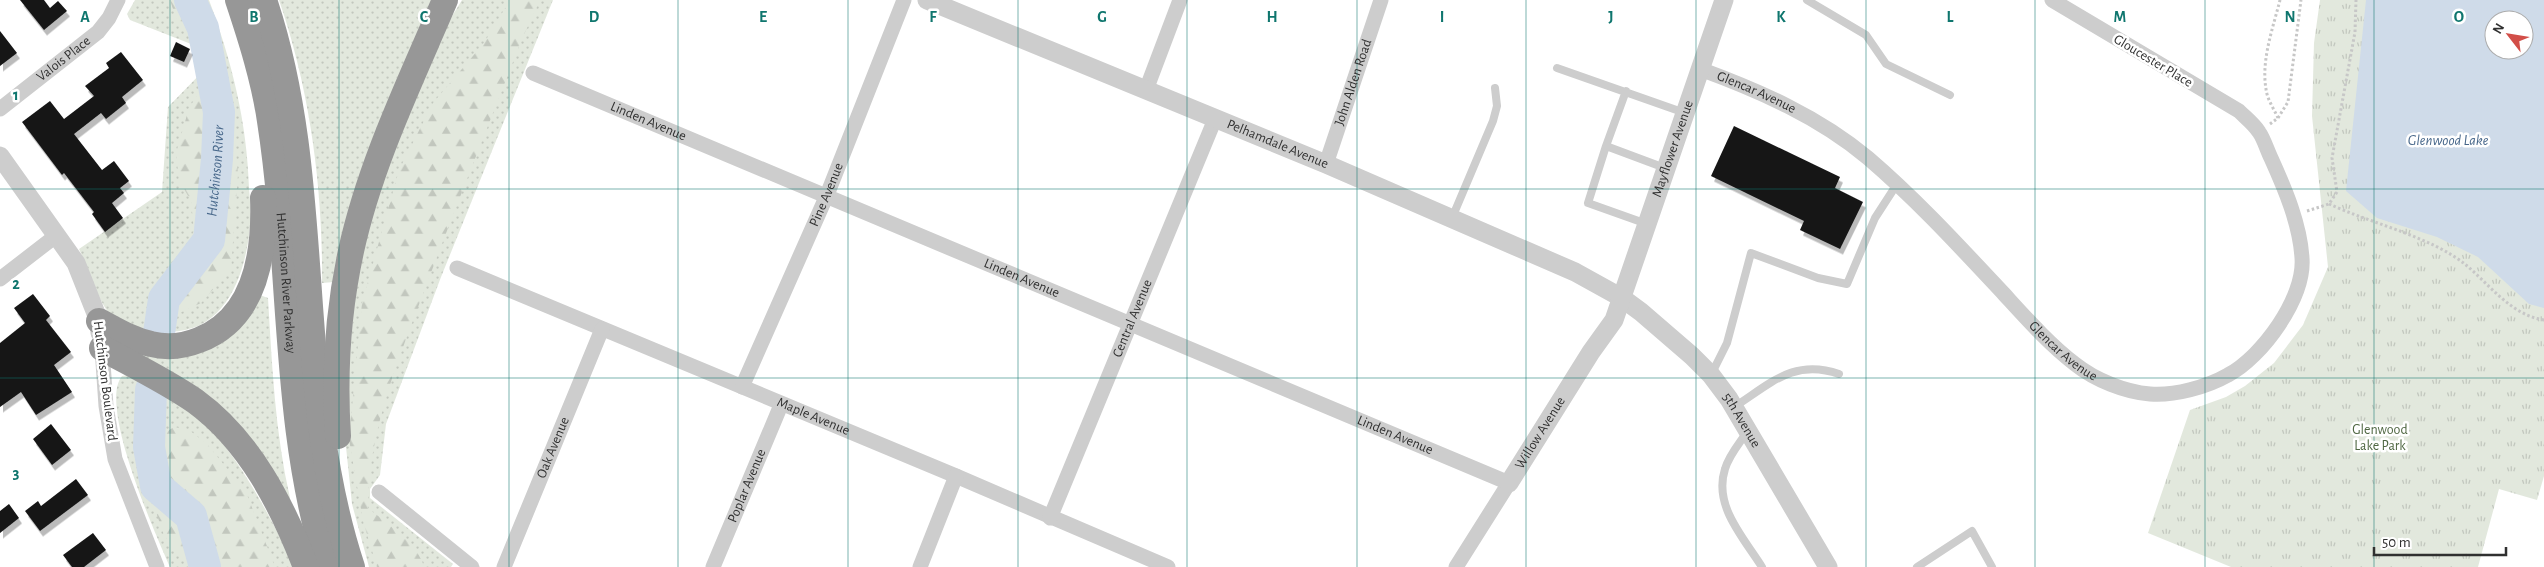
<svg xmlns="http://www.w3.org/2000/svg" width="2544" height="567" viewBox="0 0 2544 567" font-family="'Alegreya Sans',sans-serif">
<style>
.grass{fill:url(#grass-dots)}
.forest{fill:url(#forest-firs)}
.park{fill:url(#park-tufts);fill-rule:evenodd}
.water{fill:#cfdbe9;fill-rule:evenodd}
.lines{fill:none;stroke-linecap:round;stroke-linejoin:round}
.river{stroke:#cfdbe9;stroke-width:32}
.building{fill:#171717;filter:url(#shadow)}
.path{stroke:#c7c7c7;stroke-width:3;stroke-dasharray:2.5 2.5;stroke-linecap:butt}
.service{stroke:#cdcdcd;stroke-width:8}
.minor{stroke:#cdcdcd;stroke-width:15}
.tertiary{stroke:#cdcdcd;stroke-width:19}
.motorway{stroke:#979797;stroke-width:26}
.grid{fill:none;stroke:#0f766e;stroke-width:1;stroke-opacity:0.55}
.labels{text-anchor:middle;dominant-baseline:central;stroke-width:5;stroke-linejoin:round;paint-order:stroke}
.street-label{font-size:14px;fill:#303030;stroke:#fff}
.park-label{font-size:14px;fill:#4f6742;stroke:#fff}
.water-label{font-size:15px;font-style:italic;fill:#47678a;stroke:#fff}
.grid-label{font-size:16px;text-anchor:middle;font-weight:bold;fill:#0f766e;stroke:#fff;stroke-width:5;stroke-linejoin:round;paint-order:stroke}
</style>
<defs>
<pattern id="grass-dots" width="8" height="8" patternUnits="userSpaceOnUse" patternTransform="scale(1.25)"><rect width="8" height="8" fill="#e2e8dd"/><path d="M2 2h.1M6 6h.1" fill="none" stroke="#c2c7be" stroke-width="1.8" stroke-linecap="round"/></pattern>
<pattern id="forest-firs" width="22" height="20" patternUnits="userSpaceOnUse" patternTransform="scale(1.25)"><rect width="22" height="20" fill="#e2e8dd"/><path d="M5 1l3.5 6h-7zM16 11l3.5 6h-7z" fill="#c2c7be"/></pattern>
<pattern id="park-tufts" width="24" height="20" patternUnits="userSpaceOnUse" patternTransform="scale(1.25)"><rect width="24" height="20" fill="#e2e8dd"/><path d="M3 7l-1-3M5 7V3M7 7l1-3M15 17l-1-3M17 17v-4M19 17l1-3" fill="none" stroke="#c2c7be"/></pattern>
<filter id="shadow"><feDropShadow dx="3" dy="5.5" stdDeviation="0" flood-color="#0004"/></filter>
</defs>
<rect width="100%" height="100%" fill="#fff"/>
<!-- grass -->
<path class="grass" d="M135 0H209C232 62 247 122 249 188 250 200 251 213 250 226 245 282 220 343 152 330 139 327 120 324 110 314 99 303 87 265 79 249L162 192 168 107 207 67 191 44 130 20 127 14Z
M279 0H432L334 282 322 283C323 188 310 90 279 0Z
M462 0H553L441 277 386 424 380 475 370 489V498L453 564 451 567H369L352 504 344 428 357 263 378 185 433 47Z
M257 294 268 298C272 365 275 432 290 498L288 500 128 348 171 356Z
M134 374C151 385 179 396 193 410 236 450 269 514 295 567H170C155 533 98 405 122 376Z"/>
<!-- forest -->
<path class="forest" d="M170 0H198L228 73 238 174 231 269 201 303 177 314 160 303 176 261 194 231 191 201 179 180 176 153 189 108 200 91 212 60 177 21Z
M510 0H540L522 39C490 121 457 203 426 286 399 358 368 431 368 508 385 522 419 545 424 567H377L363 521 349 439 362 303 399 170 433 103 484 43Z
M174 427 189 430 207 444 246 492 275 567H189L164 535 143 475 166 432Z"/>
<!-- park -->
<path class="park" d="M2320 0H2544V476L2537 500 2499 489 2478 567H2231L2148 533 2190 410 2226 397 2245 386 2274 363 2303 325 2328 267 2312 116 2314 43ZM2494 20H2524V50H2494Z"/>
<!-- water -->
<path class="water" d="M2366 0H2544V308L2529 304 2478 257 2437 237 2377 218 2346 191ZM2494 20H2524V50H2494Z"/>
<g class="lines">
<!-- river -->
<g class="river">
<path id="s1" d="M159 333 164 299 209 240 217 159 219 112 203 28 190 0"/>
<path d="M151 390 149 447 156 486 191 516 205 567"/>
</g>
</g>
<!-- building -->
<path class="building" d="M20 0H44L50 8 58 1 67 11 44 30Z
M0 31 17 53 0 66Z
M176 42 190 49 184 62 170 56Z
M121 52 143 80 122 97 126 103 106 119 101 113 74 134 102 170 114 161 129 181 120 188 124 193 112 203 123 218 105 232 92 214 94 212 64 173 62 175 22 122 50 101 64 119 94 96 85 86 109 68 106 63Z
M1734 126 1840 177 1835 188 1863 202 1840 249 1800 230 1804 221 1711 176Z
M33 294 50 316 46 320 71 352 54 365 72 392 36 415 21 392 0 407V343L25 323 14 308Z
M51 424 71 450 52 465 33 439Z
M76 479 88 495 40 531 25 511 38 501 41 506Z
M9 504 19 518 0 533V511Z
M93 533 106 550 84 567H72L63 555Z"/>
<g class="lines">
<!-- path -->
<path class="path" d="M2278 118C2274 109 2267 99 2266 89 2261 60 2273 28 2280 0
M2270 124 2278 118 2288 102 2301 0
M2329 204C2370 223 2432 237 2466 265 2490 285 2511 315 2544 320
M2307 211 2329 204 2337 192 2332 158 2355 32 2356 0"/>
<!-- service -->
<path class="service" d="M1807 0 1866 35 1886 64 1950 95
M1557 68 1685 113
M1626 91 1606 146 1665 168
M1606 146 1588 203 1647 224
M1452 218 1493 121 1497 106 1495 88
M1711 375 1727 343 1751 253 1818 278 1847 284 1875 218 1897 184
M1734 407C1770 384 1794 358 1839 374
M1747 432C1739 444 1729 455 1725 469 1713 506 1744 538 1762 567
M1917 567 1972 531 1992 567"/>
<!-- minor -->
<g class="minor">
<path id="s2" d="M1700 69C1760 91 1819 117 1868 158 1917 200 1960 247 2004 294 2026 318 2049 344 2075 364 2095 380 2125 392 2150 394 2174 396 2207 387 2228 375 2262 357 2305 298 2302 258 2300 224 2285 189 2271 158 2267 150 2264 139 2259 132 2254 124 2246 118 2239 111L2052 0"/>
<path id="s3" d="M533 73 1509 483 1456 567"/>
<path d="M1146 90 1180 0"/>
<path id="s4" d="M0 109 98 32 109 18 118 0"/>
<path id="s5" d="M1326 164 1381 0"/>
<path id="s6" d="M457 268 956 476 1168 567"/>
<path d="M0 279 57 235"/>
<path d="M102 348 106 406 115 459 157 567"/>
<path id="s7" d="M742 387 827 195 904 0"/>
<path d="M379 492 472 567"/>
<path id="s8" d="M1050 518 1215 119"/>
<path id="s9" d="M504 567 602 329"/>
<path id="s10" d="M713 567 781 405"/>
<path d="M920 567 956 476"/>
</g>
<!-- tertiary -->
<g class="tertiary">
<path id="s11" d="M927 0 1326 164 1575 272 1622 298 1641 312 1692 356 1711 375 1729 399 1828 567"/>
<path d="M0 156 76 263 99 321 100 333"/>
<path id="s12" d="M1509 483 1591 352 1614 320 1724 0"/>
</g>
<!-- motorway -->
<g class="motorway">
<path id="s13" d="M238 0C251 39 264 80 270 121 293 270 282 422 327 567"/>
<path d="M264 0C326 184 291 383 352 567"/>
<path d="M99 321C116 330 132 340 151 344 167 348 184 346 199 340 257 318 265 251 263 198"/>
<path d="M102 348C133 365 166 381 195 401 250 441 282 505 306 567"/>
<path d="M338 436C334 375 338 311 351 251 370 164 410 82 445 0"/>
</g>
</g>
<!-- grid -->
<path class="grid" d="M170 0V567M339 0V567M509 0V567M678 0V567M848 0V567M1018 0V567M1187 0V567M1357 0V567M1526 0V567M1696 0V567M1866 0V567M2035 0V567M2205 0V567M2374 0V567M0 189H2544M0 378H2544"/>
<g class="labels">
<!-- street labels -->
<g class="street-label">
<text stroke="none"><textPath href="#s4" startOffset="81">Valois Place</textPath></text>
<text transform="translate(2153 61) rotate(31)">Gloucester Place</text>
<text stroke="none"><textPath href="#s5" startOffset="86">John Alden Road</textPath></text>
<text stroke="none"><textPath href="#s2" startOffset="61">Glencar Avenue</textPath></text>
<text stroke="none"><textPath href="#s3" startOffset="125">Linden Avenue</textPath></text>
<text stroke="none"><textPath href="#s11" startOffset="379">Pelhamdale Avenue</textPath></text>
<text stroke="none"><textPath href="#s12" startOffset="375">Mayflower Avenue</textPath></text>
<text stroke="none"><textPath href="#s7" startOffset="210">Pine Avenue</textPath></text>
<text stroke="none"><textPath href="#s3" startOffset="530">Linden Avenue</textPath></text>
<text stroke="none"><textPath href="#s13" startOffset="288">Hutchinson River Parkway</textPath></text>
<text stroke="none"><textPath href="#s8" startOffset="216">Central Avenue</textPath></text>
<text stroke="none"><textPath href="#s2" startOffset="466">Glencar Avenue</textPath></text>
<text transform="translate(105 381) rotate(83)">Hutchinson Boulevard</text>
<text stroke="none"><textPath href="#s6" startOffset="386">Maple Avenue</textPath></text>
<text stroke="none"><textPath href="#s11" startOffset="929">5th Avenue</textPath></text>
<text stroke="none"><textPath href="#s3" startOffset="935">Linden Avenue</textPath></text>
<text stroke="none"><textPath href="#s12" startOffset="59">Willow Avenue</textPath></text>
<text stroke="none"><textPath href="#s9" startOffset="129">Oak Avenue</textPath></text>
<text stroke="none"><textPath href="#s10" startOffset="88">Poplar Avenue</textPath></text>
</g>
<!-- park labels -->
<g class="park-label">
<text x="2380" y="430">Glenwood<tspan x="2380" dy="16">Lake Park</tspan></text>
</g>
<!-- water labels -->
<g class="water-label">
<text x="2448" y="140">Glenwood Lake</text>
<text stroke="none"><textPath href="#s1" startOffset="178">Hutchinson River</textPath></text>
</g>
</g>
<g class="grid-label">
<text x="85" y="22">A</text>
<text x="254" y="22">B</text>
<text x="424" y="22">C</text>
<text x="594" y="22">D</text>
<text x="763" y="22">E</text>
<text x="933" y="22">F</text>
<text x="1102" y="22">G</text>
<text x="1272" y="22">H</text>
<text x="1442" y="22">I</text>
<text x="1611" y="22">J</text>
<text x="1781" y="22">K</text>
<text x="1950" y="22">L</text>
<text x="2120" y="22">M</text>
<text x="2290" y="22">N</text>
<text x="2459" y="22">O</text>
<text x="16" y="100">1</text>
<text x="16" y="289">2</text>
<text x="16" y="478">3</text>
</g>
<!-- north arrow -->
<g transform="translate(2509 35) rotate(301)"><circle r="24" fill="#ffffff" stroke="#acacac"/>
<path d="M0-4L9 19L0 12L-9 19Z" fill="#d24e48"/>
<text y="-8" font-size="14" font-weight="bold" text-anchor="middle" fill="#303030">N</text>
</g>
<!-- scale -->
<path d="M2374 547v8h132v-8" fill="none" stroke="#303030" stroke-width="2.5"/>
<text x="2382" y="547" font-size="15" fill="#303030" stroke="#ffffff" stroke-width="4" paint-order="stroke">50 m</text>
</svg>
